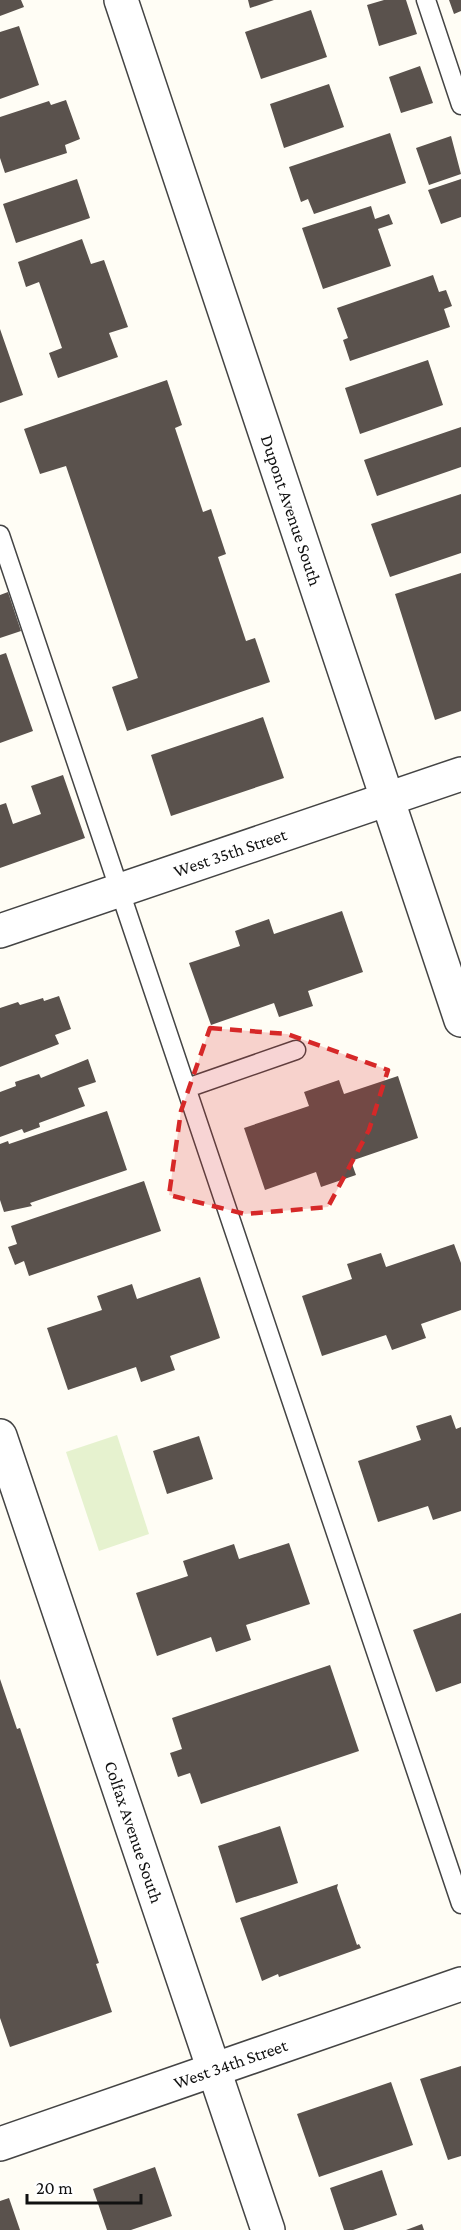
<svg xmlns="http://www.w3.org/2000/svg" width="461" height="2230" viewBox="0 0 461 2230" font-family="'Crimson Pro',serif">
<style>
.pitch{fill:#e6f2cf}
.building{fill:#5a524d}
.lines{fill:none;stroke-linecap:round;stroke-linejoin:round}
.service-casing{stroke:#444;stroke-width:21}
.minor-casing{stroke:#444;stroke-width:36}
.tertiary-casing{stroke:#444;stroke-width:36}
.service{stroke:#fff;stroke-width:18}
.minor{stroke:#fff;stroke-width:33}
.tertiary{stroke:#fff;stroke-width:33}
.marked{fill:#d62828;fill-opacity:0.2;stroke:#d62828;stroke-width:4.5;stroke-dasharray:12 8;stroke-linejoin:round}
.labels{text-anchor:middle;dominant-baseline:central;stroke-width:6;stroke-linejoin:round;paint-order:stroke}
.street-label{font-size:18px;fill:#111;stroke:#fff}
</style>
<rect width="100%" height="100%" fill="#fffdf5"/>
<!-- pitch -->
<path class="pitch" d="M117 1435 149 1534 99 1551 66 1452Z"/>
<!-- building -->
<path class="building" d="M0 0H21L24 7 0 16Z
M248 0H274L250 8Z
M384 0H406L417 34 379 46 367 5Z
M449 0H461V11L454 14Z
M311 10 327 57 261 79 245 32Z
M19 26 39 85 0 99V32Z
M420 66 433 103 401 113 389 77Z
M329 84 344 127 284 148 270 104Z
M66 100 80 139 65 145 67 153 5 173 0 158V117L49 101 51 105Z
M390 133 406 183 314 214 308 199 301 202 289 167Z
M451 136 461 174 429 185 416 148Z
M77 179 90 218 16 243 3 204Z
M461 179V217L441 224 428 190Z
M371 206 375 219 389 214 393 224 378 229 391 266 323 289 302 228Z
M82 239 91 264 104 260 128 327 109 333 118 357 58 378 49 353 62 348 39 282 26 287 18 262Z
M433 275 439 292 446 290 452 306 444 309 450 327 350 361 343 340 348 338 337 308Z
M0 329 23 395 0 403Z
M428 360 443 405 360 434 345 388Z
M167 380 182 425 175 428 203 512 211 509 226 554 218 557 246 641 255 638 270 682 127 731 112 687 138 678 66 466 40 474 24 429Z
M461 427V467L377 496 364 460Z
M461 494V553L390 577 371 524Z
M461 573V711L435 720 395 594Z
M8 592 21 631 0 638V595Z
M6 653 33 731 0 743V655Z
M263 717 284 778 171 816 151 755Z
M63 775 85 838 0 868V805L6 803 13 824 41 814 31 786Z
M342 911 363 972 308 991 313 1006 279 1017 274 1003 211 1025 189 963 240 946 235 931 269 919 274 934Z
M59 996 71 1029 55 1035 59 1044 0 1067V1008L18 1002 20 1005 43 998 44 1001Z
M88 1059 96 1082 78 1088 85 1106 39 1123 40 1127 24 1133 22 1129 0 1137V1092L16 1086 15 1082 39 1074 41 1078Z
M398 1076 418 1138 351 1161 356 1175 321 1187 316 1172 265 1190 244 1128 309 1106 304 1092 339 1080 344 1094Z
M107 1111 127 1170 30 1203 32 1206 4 1212 0 1200V1144L8 1141 9 1144Z
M144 1181 161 1231 29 1276 24 1261 15 1265 8 1247 17 1244 11 1226Z
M454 1244 461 1263V1310L421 1324 426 1338 392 1350 386 1335 322 1356 302 1296 352 1279 347 1264 381 1253 386 1267Z
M200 1277 220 1338 170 1356 175 1370 141 1382 136 1367 68 1390 47 1328 102 1310 97 1296 132 1284 137 1299Z
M451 1415 456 1429 461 1427V1511L433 1520 428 1506 378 1522 358 1461 421 1440 416 1426Z
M199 1436 213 1479 167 1494 153 1451Z
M289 1543 310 1604 246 1625 251 1640 216 1652 211 1637 157 1656 136 1593 188 1576 183 1561 234 1544 239 1559Z
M461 1613V1683L436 1692 413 1630Z
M330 1665 359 1751 201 1804 190 1773 178 1777 170 1753 182 1749 172 1718Z
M0 1679 17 1729 20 1728 99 1963 96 1964 112 2012 10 2047 0 2018Z
M280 1826 298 1883 236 1903 218 1846Z
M338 1884 337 1888 357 1945 359 1944 361 1948 279 1977 278 1974 262 1981 240 1918Z
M461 2066V2156L448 2160 420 2079Z
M391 2082 413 2145 319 2177 297 2114Z
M155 2167 172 2216 131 2230H107L93 2189Z
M382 2170 397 2215 353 2230H344L330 2188Z
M9 2198 20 2230H0V2201Z
M422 2224 424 2230H406Z"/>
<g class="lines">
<defs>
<path id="service" d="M426 0 461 105
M0 535 461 1904
M187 1088 296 1050"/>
<g id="minor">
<path id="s1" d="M0 931 461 774"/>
<path id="s2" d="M0 1436 268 2230"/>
<path id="s3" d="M0 2144 461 1984"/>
</g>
<g id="tertiary">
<path id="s4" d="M121 0 461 1020"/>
</g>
</defs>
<!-- service casing -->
<use href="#service" class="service-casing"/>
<!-- minor casing -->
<use href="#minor" class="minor-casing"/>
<!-- tertiary casing -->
<use href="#tertiary" class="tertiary-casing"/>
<!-- service -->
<use href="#service" class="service"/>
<!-- minor -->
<use href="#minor" class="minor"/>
<!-- tertiary -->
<use href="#tertiary" class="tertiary"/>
</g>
<!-- marked area -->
<path class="marked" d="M210 1028 287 1034 388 1070 369 1130 328 1207 245 1214 169 1195 181 1111Z"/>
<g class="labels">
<!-- street labels -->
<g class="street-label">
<text stroke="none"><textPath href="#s4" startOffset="538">Dupont Avenue South</textPath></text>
<text stroke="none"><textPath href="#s1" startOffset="243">West 35th Street</textPath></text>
<text stroke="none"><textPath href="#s2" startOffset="418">Colfax Avenue South</textPath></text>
<text stroke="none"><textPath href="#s3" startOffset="244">West 34th Street</textPath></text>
</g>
</g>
<!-- scale -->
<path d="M27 2194v9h114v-9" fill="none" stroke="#111111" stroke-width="3"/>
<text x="36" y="2194" font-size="18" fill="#111111" stroke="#ffffff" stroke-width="4.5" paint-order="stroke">20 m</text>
</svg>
